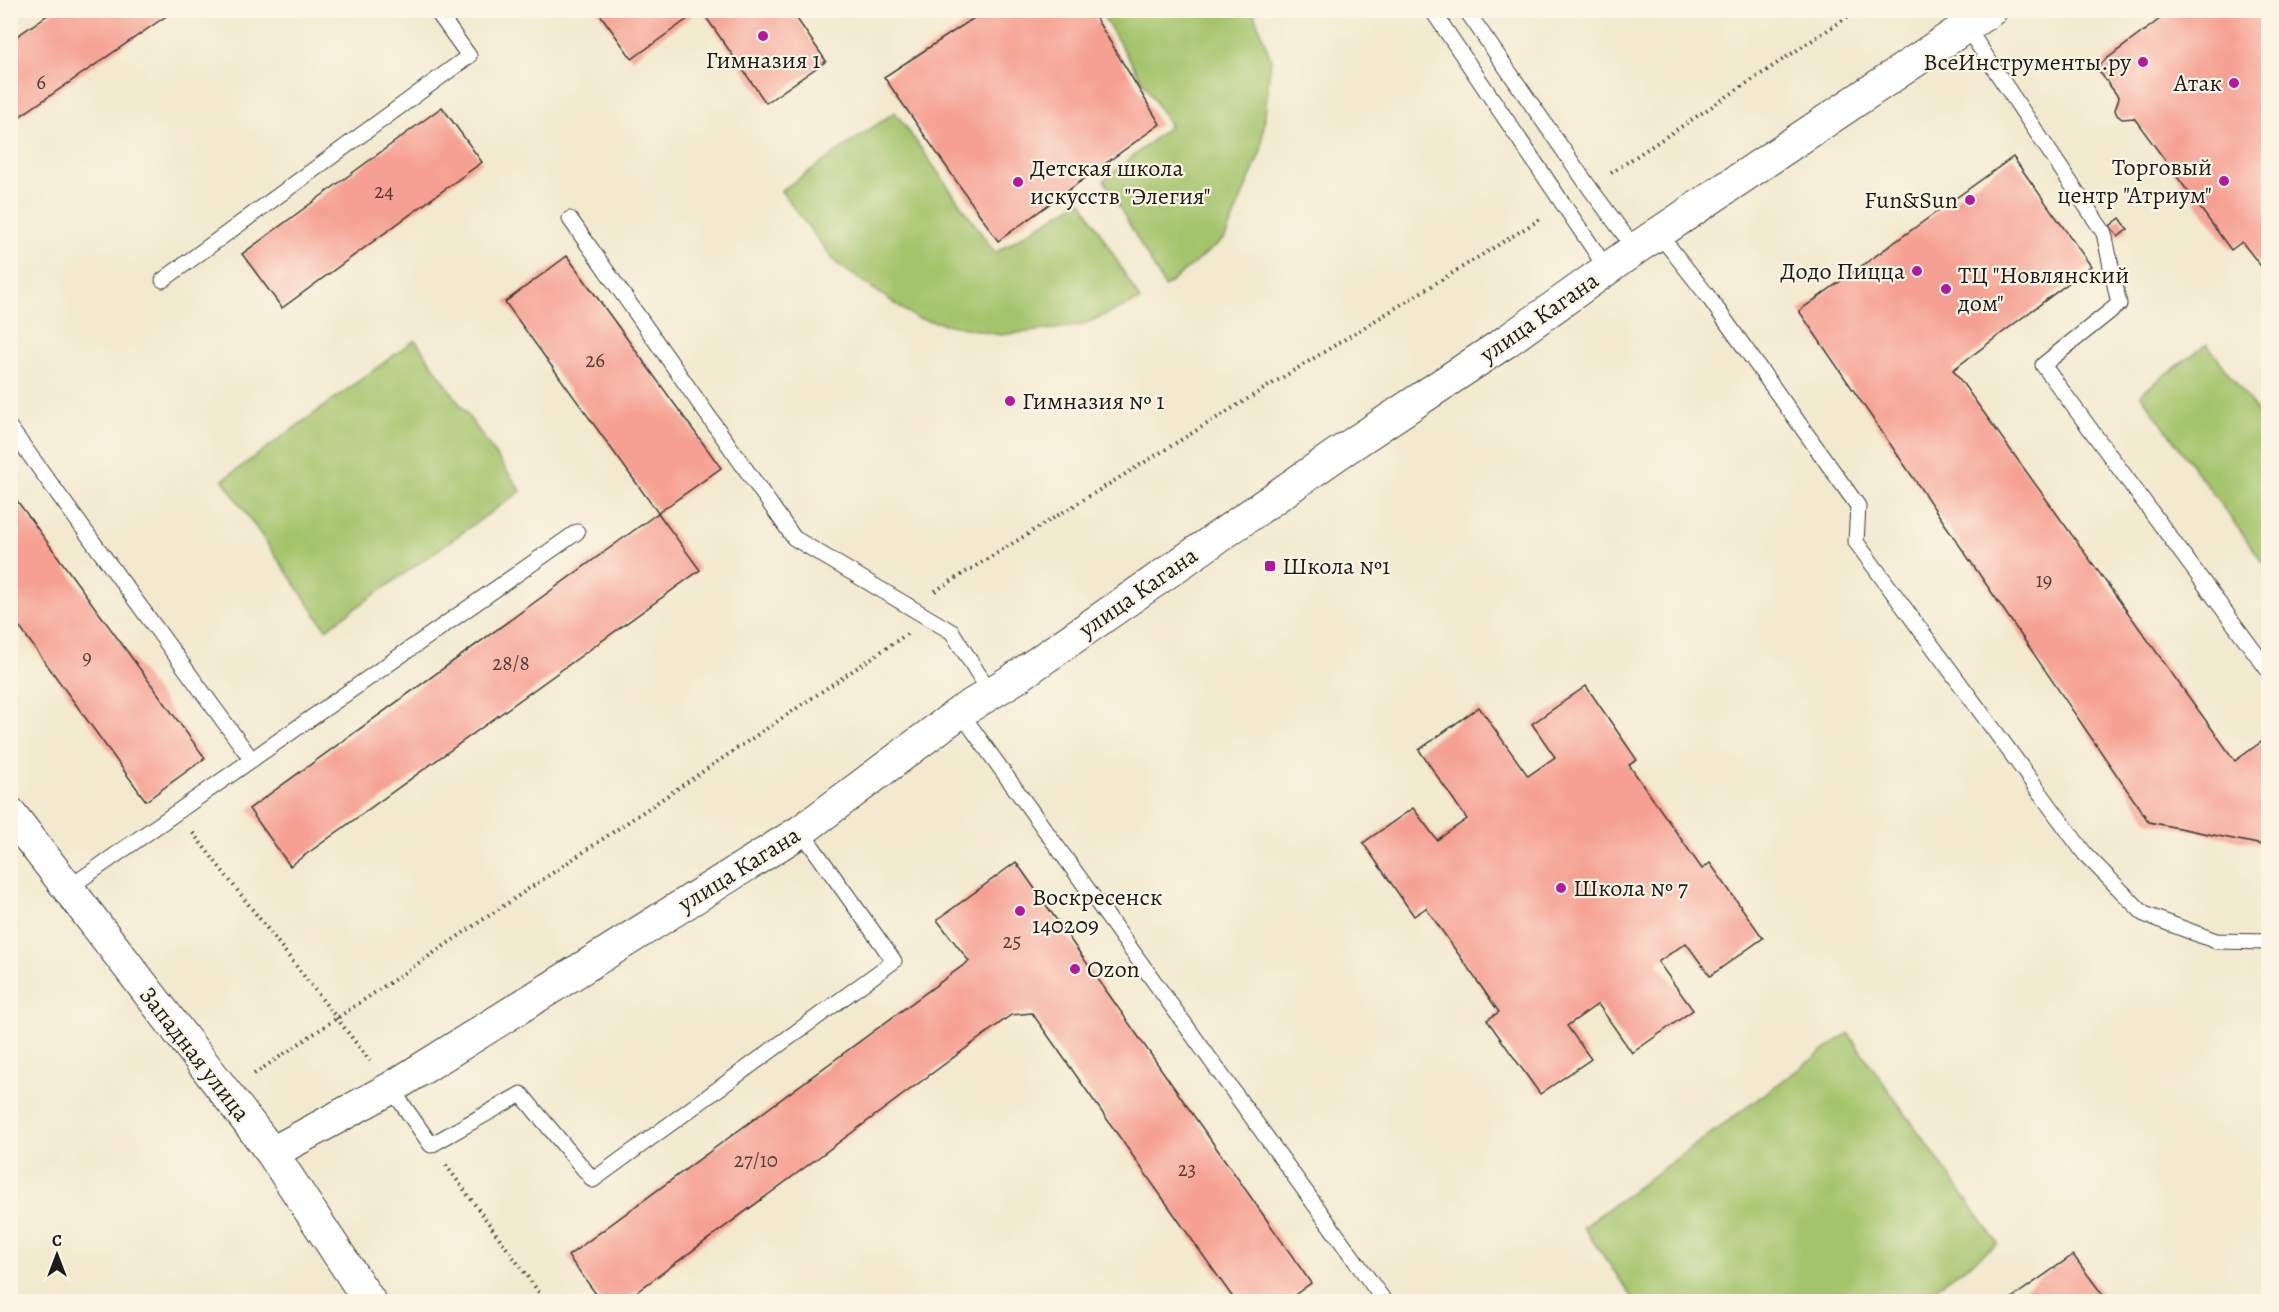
<svg xmlns="http://www.w3.org/2000/svg" width="2279" height="1312" viewBox="0 0 2279 1312" font-family="Alegreya,serif">
<style>
.green{fill:#a4c46c;stroke:#607044;stroke-width:1.5}
.building{fill:#f5a092}
.lines{fill:none;stroke-linecap:round;stroke-linejoin:round}
.service-casing{stroke:#3c3b37;stroke-width:17}
.minor-casing{stroke:#3c3b37;stroke-width:34}
.path{stroke:#3c3b37;stroke-width:4;stroke-dasharray:1.5 4.5;stroke-linecap:butt}
.service{stroke:#fff;stroke-width:15}
.minor{stroke:#fff;stroke-width:32}
.poi-dot{fill:#b5179e;stroke:#fcf5e5;stroke-width:2}
.labels{text-anchor:middle;stroke-width:4.5;stroke-linejoin:round;paint-order:stroke}
.number-label{font-size:21px;fill:#523d3a}
.poi-label{font-size:24px;fill:#1c1c1c;stroke:#fcf5e5;text-anchor:start}
.street-label{font-size:24px;fill:#1c1c1c;stroke:#fcf5e5}
</style>
<rect width="100%" height="100%" fill="#fcf5e5"/>
<filter id="ink" filterUnits="userSpaceOnUse"><feTurbulence type="fractalNoise" baseFrequency=".0167" numOctaves="2"/><feDisplacementMap in="SourceGraphic" scale="12" xChannelSelector="R" yChannelSelector="G"/><feConvolveMatrix kernelMatrix="1 2 1 2 8 2 1 2 1" color-interpolation-filters="sRGB"/></filter>
<filter id="wash" filterUnits="userSpaceOnUse"><feTurbulence type="fractalNoise" baseFrequency=".008" numOctaves="4" result="noise"/><feDisplacementMap in="SourceGraphic" scale="24" xChannelSelector="R" yChannelSelector="G"/><feGaussianBlur stdDeviation="1.35" result="paint"/><feColorMatrix in="noise" values="0 0 0 0 0 0 0 0 0 0 0 0 0 0 0 0 0 1.4 0 .05"/><feComposite in="paint" operator="in"/></filter>
<g filter="url(#wash)">
<rect width="100%" height="100%" fill="#f2e9ce"/>
<path class="green" d="M1100,11H1253L1271,59L1261,151L1225,238L1165,287L1104,180L1170,126Z
M895,112L995,253L1081,200L1140,300L1079,326L1000,335L916,318L836,263L781,191Z
M415,340L521,491L326,629L223,480Z
M2207,344L2268,426V569L2140,394Z
M1848,1033L1998,1244L1917,1301H1635L1583,1227Z"/>
<g id="blocks">
<path class="building" d="M55,10H175L10,123V41Z
M597,10H700L632,59Z
M701,10H791L826,61L766,103Z
M986,10H1091L1160,124L998,241L884,77Z
M2172,10H2268V265L2263,269L2242,242L2231,250L2134,118L2122,119L2117,115L2115,110L2119,98L2096,67Z
M442,107L482,162L282,308L242,254Z
M2013,157L2091,266L1953,370L2235,761L2268,737V846L2149,822L1799,311Z
M2120,218L2128,229L2118,237L2110,226Z
M567,256L721,468L658,513L505,302Z
M10,491L205,758L146,801L10,614Z
M658,513L700,570L290,866L249,809Z
M1586,686L1637,760L1629,765L1702,869L1710,863L1763,938L1710,976L1686,943L1658,962L1693,1010L1632,1053L1598,1004L1567,1026L1591,1059L1540,1094L1487,1020L1499,1012L1426,908L1414,916L1363,843L1413,808L1437,840L1467,819L1419,750L1479,707L1528,776L1555,757L1532,724Z
M1016,862L1311,1283L1285,1302H1236L1032,1013L1011,1015L623,1302H602L568,1256L969,961L937,920Z
M2073,1255L2108,1302H2006Z"/>
</g>
</g>
<g filter="url(#ink)">
<use href="#blocks" fill-opacity="0" stroke="#3c3b37" stroke-width="1.5"/>
<g class="lines">
<defs>
<path id="service" d="M1432,10L1607,269
M1466,10L1589,187L1635,249
M1967,28L2104,233L2119,304L2043,365L2268,670
M570,219L794,538L952,632L991,694
M1659,234L1707,295L1858,506L1856,542L2085,854L2144,914L2216,941L2268,942
M163,280L469,56L436,10
M10,428L252,760
M960,712L1385,1302
M67,889L577,532
M391,1088L431,1145L521,1094L593,1180L894,961L801,831"/>
<path id="minor" d="M10,813L272,1153L370,1302
M272,1153L391,1088L801,831L960,712L1014,679L1336,455L1507,341L1635,249L1991,10"/>
</defs>
<use href="#service" class="service-casing"/>
<use href="#minor" class="minor-casing"/>
<path class="path" d="M1611,173L1858,10
M935,591L1542,218
M193,833L370,1061
M254,1074L907,634
M446,1165L546,1302"/>
<use href="#service" class="service"/>
<use href="#minor" class="minor"/>
</g>
</g>
<g class="poi-dot">
<circle cx="763" cy="36" r="6"/>
<circle cx="2143" cy="62" r="6"/>
<circle cx="2234" cy="83" r="6"/>
<circle cx="2224" cy="181" r="6"/>
<circle cx="1018" cy="182" r="6"/>
<circle cx="1970" cy="200" r="6"/>
<circle cx="1917" cy="271" r="6"/>
<circle cx="1946" cy="289" r="6"/>
<circle cx="1010" cy="401" r="6"/>
<rect x="1264" y="560" width="12" height="12" rx="3"/>
<circle cx="1561" cy="888" r="6"/>
<circle cx="1020" cy="911" r="6"/>
<circle cx="1075" cy="969" r="6"/>
</g>
<g class="labels">
<g class="number-label">
<text x="41" y="89">6</text>
<text x="384" y="198">24</text>
<text x="595" y="367">26</text>
<text x="2044" y="587">19</text>
<text x="87" y="664">9</text>
<text x="511" y="670">28/8</text>
<text x="1012" y="948">25</text>
<text x="756" y="1167">27/10</text>
<text x="1187" y="1176">23</text>
</g>
<g class="poi-label">
<text x="763" y="68" text-anchor="middle">Гимназия 1</text>
<text x="2131" y="70" text-anchor="end">ВсеИнструменты.ру</text>
<text x="2222" y="91" text-anchor="end">Атак</text>
<text x="2212" y="175" text-anchor="end">Торговый<tspan x="2212" dy="28">центр "Атриум"</tspan></text>
<text x="1030" y="176">Детская школа<tspan x="1030" dy="28">искусств "Элегия"</tspan></text>
<text x="1958" y="208" text-anchor="end">Fun&amp;Sun</text>
<text x="1905" y="279" text-anchor="end">Додо Пицца</text>
<text x="1958" y="283">ТЦ "Новлянский<tspan x="1958" dy="28">дом"</tspan></text>
<text x="1022" y="409">Гимназия № 1</text>
<text x="1282" y="574">Школа №1</text>
<text x="1573" y="896">Школа № 7</text>
<text x="1032" y="905">Воскресенск<tspan x="1032" dy="28">140209</tspan></text>
<text x="1087" y="977">Ozon</text>
</g>
<g class="street-label">
<text transform="translate(1539 317) rotate(-35)" y="8">улица Кагана</text>
<text transform="translate(1138 592) rotate(-35)" y="8">улица Кагана</text>
<text transform="translate(739 869) rotate(-32)" y="8">улица Кагана</text>
<text transform="translate(195 1054) rotate(52)" y="8">Западная улица</text>
</g>
</g>
<rect width="2279" height="1312" fill="none" stroke="#fcf5e5" stroke-width="36"/>
<g transform="translate(57 1255)" stroke="#fcf5e5" stroke-width="4.5" paint-order="stroke">
<path d="M0-4.5L10 22L0 15L-10 22Z" fill="#1c1c1c"/>
<text y="-9" font-size="16" font-weight="bold" text-anchor="middle" fill="#1c1c1c">С</text>
</g>
</svg>
